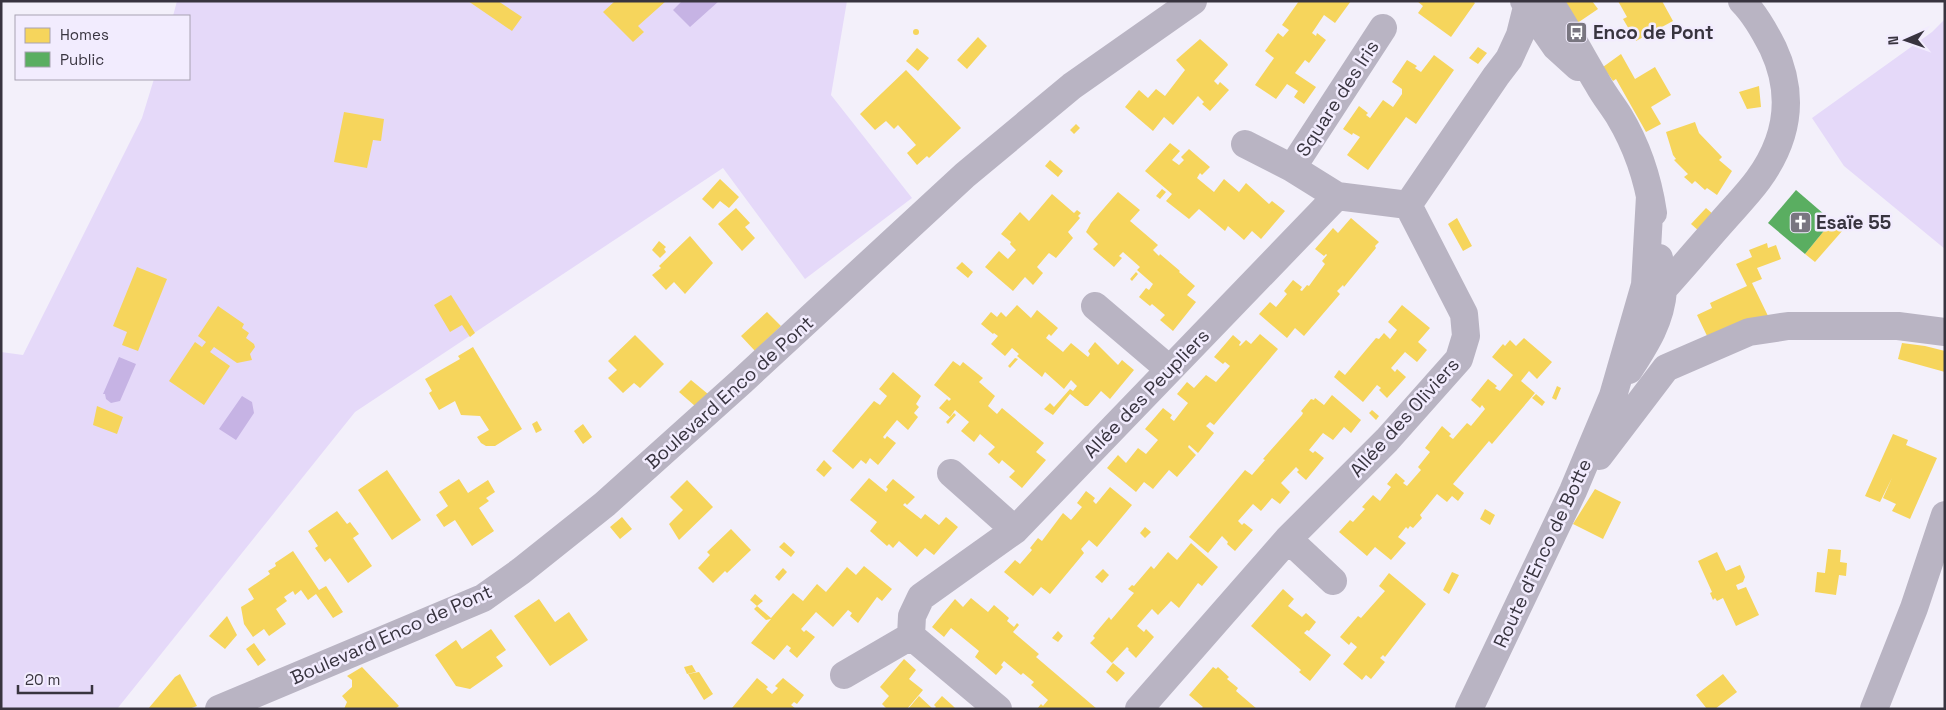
<svg xmlns="http://www.w3.org/2000/svg" width="1946" height="710" viewBox="0 0 1946 710" font-family="'Space Grotesk',sans-serif">
<style>
.green{fill:#e5d9f9}
.water{fill:#c6b3e4}
.homes{fill:#f6d55c}
.public{fill:#5aae61}
.lines{fill:none;stroke-linecap:round;stroke-linejoin:round}
.minor{stroke:#b9b4c3;stroke-width:28}
.labels{text-anchor:middle;stroke-width:5;stroke-linejoin:round;paint-order:stroke}
.poi-label{font-size:19px;font-weight:bold;fill:#38343f;stroke:#f2ecfe;text-anchor:start}
.street-label{font-size:19px;fill:#38343f;stroke:#f2ecfe}
</style>
<rect width="100%" height="100%" fill="#f3f0fa"/>
<path class="green" d="M177,1H847L831,95L912,198L805,279L723,168L355,412L117,709H1V352L23,355L142,118L154,79H189V16H173Z
M1945,19V249L1844,166L1812,118L1932,32Z"/>
<path class="water" d="M682,1H719L690,27L673,10Z
M119,357L136,364L120,401L111,403L106,399L105,394H103Z
M242,396L252,402L254,413L236,440L219,429Z"/>
<path class="homes" d="M468,1H498L522,17L512,31Z
M615,1H666L638,26L644,32L633,42L603,12Z
M1299,1H1351L1335,23L1324,15L1312,33L1316,36L1317,33L1326,40L1309,63L1305,60L1295,73L1316,87L1304,104L1294,97L1298,91L1287,84L1276,99L1255,85L1274,58L1265,51L1278,33L1283,37L1289,30L1282,25Z
M1417,1H1473L1475,3L1451,37L1418,13L1423,6Z
M1564,1H1592L1598,9L1576,24Z
M1618,1H1662L1673,21L1636,41L1623,19L1627,17Z
M913 32a3 3 0 1 1 6 0a3 3 0 1 1-6 0Z
M978,37L987,46L967,69L957,60Z
M1200,39L1227,63L1228,65L1214,81L1218,85L1220,82L1229,90L1210,111L1202,104L1204,102L1198,96L1173,125L1164,117L1153,131L1125,107L1139,90L1148,98L1156,89L1165,96L1185,70L1176,60Z
M1478,47L1487,53L1478,64L1469,58Z
M917,48L929,58L918,71L906,61Z
M1621,54L1635,79L1655,67L1671,95L1651,107L1661,124L1646,132L1616,79L1613,81L1603,67Z
M1434,55L1454,70L1416,124L1406,117L1368,170L1347,155L1360,137L1353,133L1352,135L1343,129L1359,106L1368,113L1366,115L1370,118L1383,100L1393,107L1402,94V89L1392,82L1407,60L1417,66L1415,68L1421,72Z
M906,70L961,128L929,158L927,156L917,165L907,153L916,145L898,125L894,129L886,121L875,130L860,114Z
M1759,86L1761,107L1747,109L1739,92Z
M344,112L384,119L381,141L373,140L367,168L334,162Z
M1695,122L1699,133L1722,157L1719,160L1732,171L1717,195L1707,188L1705,190L1695,181L1692,184L1684,177L1688,174L1674,160L1676,159L1673,155L1666,132Z
M1076,124L1080,128L1074,134L1070,130Z
M1170,143L1180,151L1172,160L1179,165L1184,160L1181,157L1189,149L1210,167L1202,175L1200,173L1197,178L1214,192L1224,179L1239,192L1246,183L1269,204L1272,201L1285,211L1261,239L1252,231L1244,240L1228,226L1225,231L1199,209L1189,219L1166,201L1172,194L1145,171Z
M1050,160L1063,171L1058,177L1045,166Z
M720,179L739,197L729,208L720,201L713,209L702,199Z
M1162,189L1166,192L1160,199L1156,196Z
M1118,192L1140,210L1130,221L1158,245L1153,250L1159,256L1160,254L1180,271L1179,272L1195,286L1187,295L1196,302L1173,331L1160,320L1165,315L1152,304L1150,306L1139,297L1146,288L1149,290L1153,284L1137,270L1140,267L1123,252L1119,256L1122,258L1114,267L1093,249L1098,244L1086,232L1091,223Z
M1052,194L1074,213L1077,210L1081,213L1078,216L1080,218L1068,232L1073,238L1056,258L1049,253L1048,254L1037,267L1043,273L1033,285L1025,277L1013,291L985,267L999,251L1008,259L1016,250L1010,244L1011,242L1001,234L1020,212L1029,221Z
M736,208L750,223L745,227L755,238L742,251L718,224Z
M1706,208L1713,214L1699,231L1691,224Z
M1351,218L1379,242L1375,246L1376,248L1344,287L1343,285L1337,291L1340,294L1304,336L1295,328L1287,338L1259,314L1270,302L1276,307L1287,294L1284,291L1293,280L1302,287L1300,290L1302,291L1307,285L1309,286L1325,264L1322,261L1327,255L1326,254L1324,256L1315,249L1333,228L1338,233Z
M1457,218L1472,246L1463,251L1448,224Z
M1832,221L1843,230L1815,262L1805,254Z
M690,236L713,263L685,294L674,282L666,290L652,275L661,268L659,266Z
M659,241L666,247L664,249L666,252L660,258L652,250Z
M1767,243L1768,248L1776,245L1781,259L1757,268L1762,279L1752,283L1769,318L1709,340L1697,315L1712,308L1710,303L1747,286L1736,264L1752,257L1749,250Z
M962,262L973,272L968,278L956,268Z
M137,267L167,279L138,351L122,345L127,332L113,326Z
M1136,272L1138,274L1132,281L1130,279Z
M451,295L475,333L470,337L462,325L450,332L434,305Z
M1017,305L1031,318L1037,310L1058,328L1051,336L1049,334L1046,338L1063,352L1071,343L1088,357L1090,354L1088,351L1095,342L1118,365L1122,360L1134,370L1110,399L1101,391L1088,406H1085L1070,394L1053,415L1044,409L1050,403L1054,407L1070,389L1073,391L1077,386L1071,380L1064,389L1045,372L1042,377L1017,356L1019,354L1012,348L1005,356L991,344L998,336L994,333L993,334L981,324L991,312L997,317L1001,312L1006,317Z
M1402,305L1430,328L1418,342L1427,350L1417,362L1405,352L1391,368L1395,372L1397,369L1406,377L1387,398L1379,390L1381,388L1377,385L1363,402L1334,377L1339,370L1345,375L1376,338L1379,339L1384,333L1390,339L1397,330L1388,322Z
M218,306L244,324L242,328L249,333L246,338L254,344L255,347L250,354L252,360L237,363L214,347L210,352L230,366L204,405L169,381L195,342L202,347L206,342L198,336Z
M767,312L781,326L755,351L741,336Z
M1260,334L1278,349L1214,425L1210,422L1206,426L1214,433L1198,453L1189,445L1188,447L1196,455L1177,477L1169,470L1153,489L1144,482L1136,492L1107,468L1118,455L1126,463L1138,448L1146,454L1158,440L1145,429L1163,408L1172,415L1170,418L1174,421L1188,403L1177,394L1187,382L1194,388L1206,375L1216,382L1230,366L1225,362L1223,364L1214,357L1233,335L1241,342L1239,345L1240,346L1246,340L1251,344Z
M635,335L664,364L640,388L634,383L623,393L608,378L617,370L608,361Z
M1524,338L1552,362L1537,379L1529,371L1521,381L1535,393L1492,444L1489,441L1453,484L1464,493L1458,501L1452,496L1447,502L1437,494L1420,515L1422,518L1413,528L1410,526L1408,529L1406,527L1398,537L1406,543L1391,560L1375,547L1367,556L1339,532L1350,520L1353,522L1365,509L1362,507L1373,495L1380,501L1391,487L1387,484L1396,473L1405,481L1403,483L1407,486L1421,470L1418,467L1430,452L1425,448L1442,426L1451,434L1449,436L1453,439L1467,423L1471,426L1485,409L1482,405L1480,408L1471,400L1488,379L1497,386L1495,388L1500,391L1513,375L1492,357L1503,344L1505,346L1510,340L1516,346Z
M1902,343L1925,346L1945,351V372L1898,359Z
M473,347L522,429L495,446H486L481,443L477,437L489,430L480,416L461,415L455,401L439,410L429,393L432,391L425,379L460,359L458,356Z
M1015,358L1018,359L1010,368L1008,366Z
M953,361L960,366L963,362L983,378L979,382L995,396L988,406L997,414L1002,408L1044,443L1036,452L1046,460L1022,488L1009,477L1015,471L1002,460L999,464L988,454L995,447L980,434L974,442L961,431L969,422L955,410L950,417L939,408L947,399L949,401L951,399L934,385Z
M893,372L921,396L916,404L919,407L914,413L918,417L908,430L897,420L883,437L885,439L887,436L896,443L878,465L870,458L866,464L861,460L853,469L832,451L874,401L880,405L887,396L879,389Z
M691,380L708,394L695,406L679,392Z
M1557,386L1561,388L1556,400L1552,398Z
M1536,394L1545,402L1542,406L1532,398Z
M1332,395L1361,420L1351,433L1344,427L1333,440L1323,433L1309,450L1313,453L1315,451L1324,458L1306,480L1297,472L1299,470L1296,467L1281,483L1290,492L1280,504L1272,498L1261,511L1253,504L1238,521L1242,525L1244,523L1253,530L1235,551L1227,544L1228,542L1222,536L1208,553L1189,537L1245,470L1252,475L1265,460L1263,459L1302,415L1303,413L1301,411L1311,399L1314,400L1315,398L1324,405Z
M97,406L123,417L117,434L93,425Z
M1372,410L1379,416L1376,420L1369,413Z
M954,413L956,415L948,424L946,422Z
M537,421L542,430L536,433L532,424Z
M583,424L592,437L583,444L574,431Z
M1893,434L1908,440L1906,445L1937,458L1910,519L1892,511L1896,504L1883,498L1892,478L1880,502L1865,496Z
M824,460L832,468L824,477L816,470Z
M387,470L421,520L392,540L358,490Z
M869,478L886,492L888,489L886,487L893,479L915,497L907,505L905,503L903,505L921,519L925,514L939,525L946,517L958,527L934,555L925,548L917,557L899,541L893,548L889,544L887,546L870,531L877,522L850,500Z
M459,479L468,493L488,480L495,492L486,498L489,501L479,508L494,531L472,546L455,520L444,527L436,515L448,506L439,492Z
M687,480L713,507L679,540L669,524L683,510L670,497Z
M1110,487L1132,505L1097,547L1089,540L1081,549L1084,553L1050,594L1041,587L1033,596L1004,572L1015,560L1020,564L1032,550L1030,548L1038,538L1042,541L1063,513L1071,520L1082,507L1077,503L1086,491L1095,498L1093,501L1096,504Z
M1595,489L1621,502L1603,539L1573,524Z
M1485,509L1495,515L1490,525L1480,519Z
M337,511L347,524L350,522L359,534L353,538L372,566L348,583L330,558L325,562L315,548L318,546L308,531Z
M622,517L632,529L620,539L610,527Z
M1145,527L1151,532L1145,538L1140,533Z
M731,529L751,550L727,573L725,571L713,583L698,568L710,555L707,552Z
M784,542L795,552L791,557L779,547Z
M1191,543L1218,567L1202,586L1198,583L1179,608L1171,601L1158,615L1152,609L1137,626L1144,632L1146,629L1154,637L1136,658L1128,650L1129,649L1127,647L1112,663L1090,643L1095,638L1093,636L1109,617L1111,620L1134,593L1128,589L1132,585L1134,586L1151,566L1154,569L1168,552L1177,560Z
M1828,549L1841,550L1840,562L1847,563L1846,576L1839,575L1836,595L1815,592L1817,572L1825,573Z
M293,551L319,590L326,586L343,612L333,618L316,594L308,600L301,590L295,595L293,591L284,597L287,601L276,609L286,624L269,636L264,629L253,637L244,624L241,607L254,599L248,589L270,574L268,571L276,566L275,563Z
M1717,552L1726,571L1740,565L1745,577L1743,582L1736,585L1738,590L1746,587L1759,615L1736,626L1723,598L1717,601L1715,598L1713,600L1710,593L1712,592L1698,561Z
M864,566L892,589L882,601L877,597L858,623L850,616L852,613L848,610L833,627L816,612L801,629L804,632L806,630L815,637L797,658L789,651L791,648L787,645L774,660L751,643L771,619L766,620L754,609L757,606L750,600L755,594L763,601L757,606L771,618L793,593L803,601L817,584L826,592L847,567L856,575Z
M783,568L787,572L779,581L775,577Z
M1103,569L1109,575L1102,583L1095,577Z
M1452,572L1459,575L1449,594L1443,590Z
M1389,573L1426,604L1385,657L1383,655L1380,658L1385,662L1371,679L1366,675L1362,680L1343,664L1357,647L1351,642L1349,645L1340,637L1358,616L1361,618L1385,591L1379,586Z
M1283,589L1294,599L1288,606L1302,617L1306,613L1316,622L1309,631L1307,630L1304,633L1331,655L1310,681L1299,672L1301,670L1251,626Z
M971,598L988,612L994,605L1009,618L1007,621L1014,627L1017,623L1019,625L1013,632L1039,654L1036,657L1097,709H1037L1041,704L1043,706L1048,700L1031,685L1034,682L1023,673L1021,675L1004,661L1001,665L1003,667L996,675L975,657L979,651L951,628L944,637L932,627L955,599L963,607Z
M539,599L555,622L569,612L588,640L550,666L514,616Z
M227,616L237,635L225,649L209,636Z
M491,629L506,650L496,657L503,666L470,689L456,686L435,655L456,640L462,649Z
M1058,631L1063,636L1058,642L1052,638Z
M254,643L266,660L258,666L246,649Z
M904,659L916,670L909,679L923,690L907,709H887L882,704L889,696L880,687Z
M1113,663L1125,673L1117,682L1106,672Z
M692,665L696,672L687,674L684,667Z
M362,667L399,706L395,709H344L347,702L342,696L352,687V680L347,676Z
M1213,667L1216,669L1218,667L1229,677L1227,679L1238,688L1236,691L1257,709H1201L1203,707L1189,695Z
M699,672L713,694L704,700L688,674Z
M180,674L197,706L189,709H148L175,677Z
M1723,674L1737,692L1715,709H1707L1696,695Z
M757,678L768,687L766,689L772,694L778,688L775,686L783,678L804,695L797,704L794,702L791,705L796,709H733L732,708Z
M919,696L933,709H908Z
M942,696L952,705L956,709H934L936,707L934,705Z"/>
<path class="public" d="M1796,190L1832,221L1805,254L1768,223Z"/>
<g class="lines">
<path class="minor" d="M1524,1L1556,47L1578,67
M1549,1C1567,28 1581,56 1598,84C1604,95 1612,105 1619,116C1637,146 1648,179 1653,213
M1245,144L1292,168L1337,196
M1292,168L1383,28
M1655,298C1678,273 1699,248 1721,223C1733,209 1747,195 1758,180C1788,139 1795,95 1773,48C1765,32 1755,14 1742,1
M1095,306L1169,369
M1629,370C1645,345 1661,321 1663,290C1663,280 1660,269 1659,258
M1599,456L1666,368L1749,332L1788,326H1898L1945,332
M951,473L1015,530
M1288,539L1333,581
M911,636L912,616L921,597L1015,530L1337,196L1408,205
M911,636L998,709
M844,675L911,636
M219,709L483,598L521,571L605,504L742,381L965,175L1072,86L1193,1
M1139,709L1288,539L1387,440L1459,359L1466,336L1464,314L1408,205L1496,76L1509,59L1520,35L1527,7L1547,1
M1469,709L1573,491L1613,396L1645,285L1650,196
M1874,709L1914,608L1945,515"/>
</g>
<defs>
<symbol id="bus-square" viewBox="-11 -11 22 22"><rect x="-9" y="-9" width="18" height="18" rx="4" fill="#797680" stroke="#f2ecfe"/><path d="M-5-6H5V4H4V6H2V4H-2V6H-4V4H-5ZM-3.5-4V0h7V-4ZM-3.5 1.2v1.5H-2V1.2ZM2 1.2v1.5H3.5V1.2Z" fill="#fff"/></symbol>
<symbol id="church-square" viewBox="-11 -11 22 22"><rect x="-9" y="-9" width="18" height="18" rx="4" fill="#797680" stroke="#f2ecfe"/><path d="M-1.2-6h2.4v3.5h3.3v2.4h-3.3V6h-2.4V-.1h-3.3v-2.4h3.3Z" fill="#fff"/></symbol>
</defs>
<g fill-rule="evenodd">
<use href="#bus-square" x="1564" y="20" width="25" height="25"/>
<use href="#church-square" x="1788" y="210" width="25" height="25"/>
</g>
<g class="labels">
<g class="poi-label">
<text x="1593" y="39">Enco de Pont</text>
<text x="1816" y="229">Esaïe 55</text>
</g>
<g class="street-label">
<text transform="translate(1337 98) rotate(-57)" y="7">Square des Iris</text>
<text transform="translate(729 392) rotate(-42)" y="7">Boulevard Enco de Pont</text>
<text transform="translate(1146 393) rotate(-46)" y="7">Allée des Peupliers</text>
<text transform="translate(1404 417) rotate(-48)" y="7">Allée des Oliviers</text>
<text transform="translate(1542 553) rotate(-65)" y="7">Route d'Enco de Botte</text>
<text transform="translate(391 634) rotate(-24)" y="7">Boulevard Enco de Pont</text>
</g>
</g>
<rect width="1946" height="710" fill="none" stroke="#38343f" stroke-width="5"/>
<rect x="15" y="15" width="175" height="65" fill="#f2ecfe" stroke="#a8a2b2"/>
<rect x="25" y="28" width="25" height="15" fill="#f6d55c" stroke="#a8a2b2"/>
<text x="60" y="40" font-size="15" fill="#38343f">Homes</text>
<rect x="25" y="52" width="25" height="15" fill="#5aae61" stroke="#a8a2b2"/>
<text x="60" y="65" font-size="15" fill="#38343f">Public</text>
<g transform="translate(1906 40) rotate(268)" stroke="#f2ecfe" stroke-width="4" paint-order="stroke">
<path d="M0-4L9 19L0 12L-9 19Z" fill="#38343f"/>
<text y="-8" font-size="14" font-weight="bold" text-anchor="middle" fill="#38343f">N</text>
</g>
<path d="M18 685v8h74v-8" fill="none" stroke="#38343f" stroke-width="2.5"/>
<text x="25" y="685" font-size="15" fill="#38343f" stroke="#f2ecfe" stroke-width="4" paint-order="stroke">20 m</text>
</svg>
